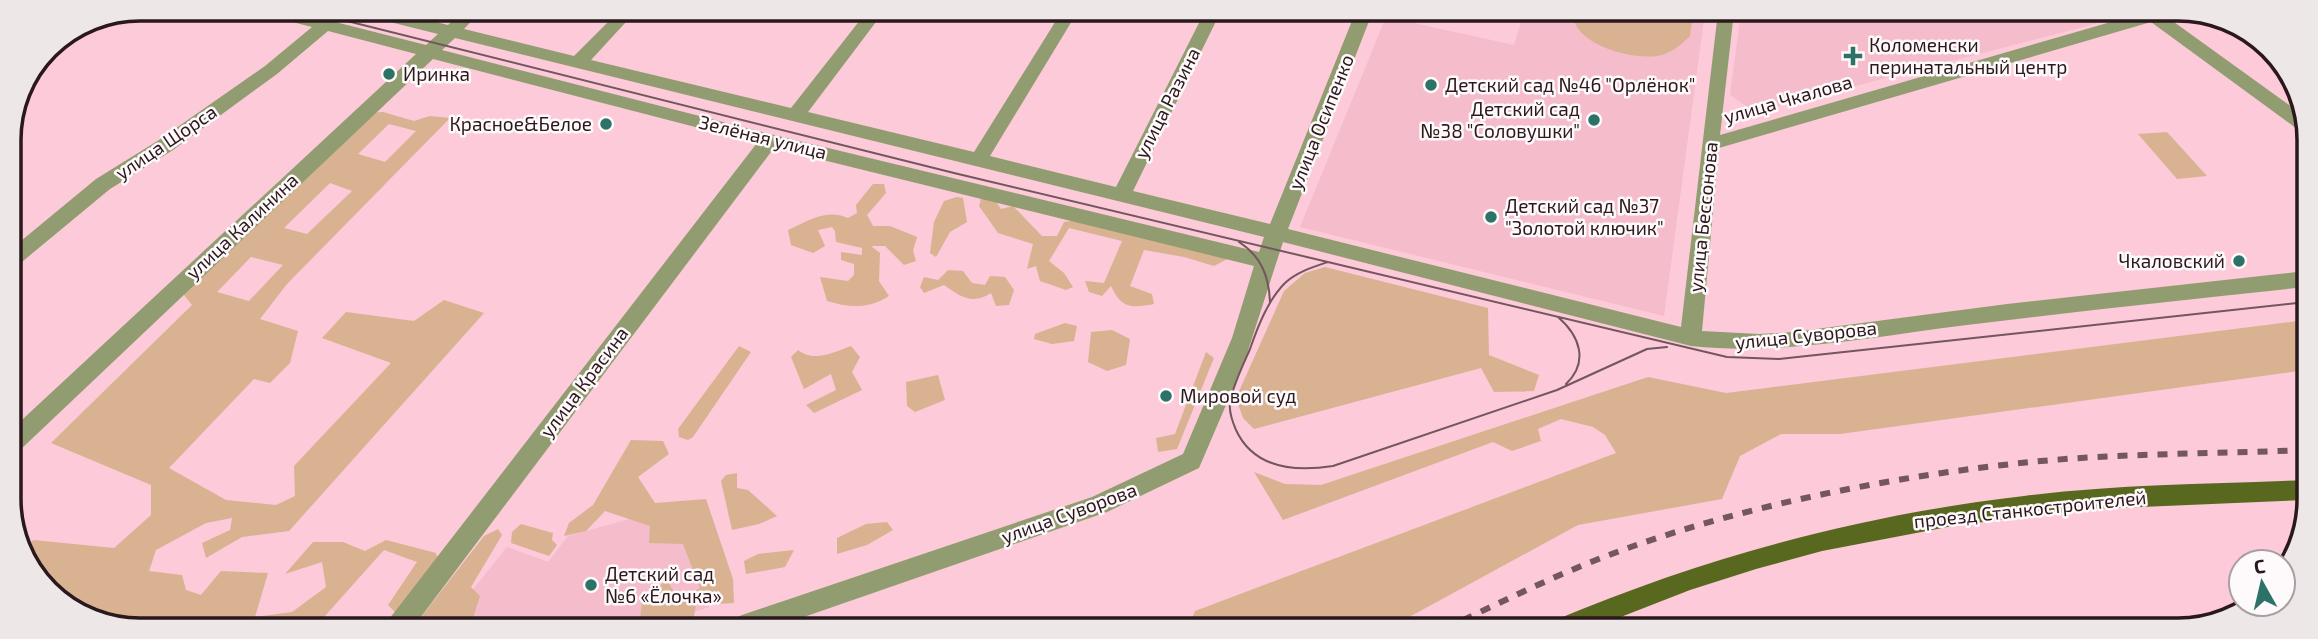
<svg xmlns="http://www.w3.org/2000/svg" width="2318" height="639" viewBox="0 0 2318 639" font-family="'Exo 2',sans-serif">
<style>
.built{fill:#f5bccb}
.green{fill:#d9b292;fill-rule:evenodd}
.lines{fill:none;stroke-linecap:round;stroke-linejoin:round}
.minor{fill:#919d70;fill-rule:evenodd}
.major{fill:#59681f;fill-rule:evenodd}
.tram{stroke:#73565e;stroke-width:2}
.rail{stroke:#73565e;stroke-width:6;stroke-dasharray:10 10;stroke-linecap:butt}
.poi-dot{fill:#2d7267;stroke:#fef9fa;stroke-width:2.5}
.labels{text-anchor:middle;stroke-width:5;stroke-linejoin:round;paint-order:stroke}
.poi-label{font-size:19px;fill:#2a181d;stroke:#fef9fa;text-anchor:start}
.street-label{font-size:19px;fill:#2a181d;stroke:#fef9fa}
.rim{fill:none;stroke:#2a181d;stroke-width:3.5}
</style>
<rect width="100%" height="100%" fill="#fccad8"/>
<path class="built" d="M1524,12H1705L1664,316L1300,227L1386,17L1514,45Z
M1741,12L2128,13L2087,26L1755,112L1730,95Z
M687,503L709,607L645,627H443L507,547L548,562L568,536Z"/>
<path class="green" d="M1573,12H1693L1690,36C1681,45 1670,54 1657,56C1631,60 1571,44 1573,12Z
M383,112L414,121L430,116L450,118L287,284L260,319L298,331L290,363L270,383L254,379L169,468L226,500L276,505L295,496L294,466L391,363L322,338L346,312L414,321L444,300L484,313L289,531L242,537L206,558L202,543L230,530L232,518L206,523L156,550L149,571L182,575L186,590L201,595L221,571L268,573L255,617L292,612L326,587L322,562L285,574L313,542H343L365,551L386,540L436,553L441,569L397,614L388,605L417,562L384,550L316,626H107L47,591L23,546L34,540L114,548L151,515V485L51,443L192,305L180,290L364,113ZM389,124L416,131L385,162L358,154ZM330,183L352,191L307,234L284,228ZM251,257L283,265L249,301L217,292Z
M2167,132L2207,176L2177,179L2138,134Z
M873,184H884L886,193L867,215L873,226H890L917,237L913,251L916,261L904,265L885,246H871L880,253L879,281L889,296C869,309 849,308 827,301L820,277L848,281L854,275V264L841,260V252L862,255V248L836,242L835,231L832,227L818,230L825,246L813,253L791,245L788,230C808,221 826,208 848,218L857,213L856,205Z
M982,195H991L1001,209L1013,206L1042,236H1057L1064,222L1084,219L1235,255L1214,266L1184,257L1144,250L1130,286L1152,294L1154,304C1131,308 1122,309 1111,286L1102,296L1089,292L1085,281L1104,283L1122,241L1069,228L1049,261L1064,273L1073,287L1066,290L1040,281L1036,266L1027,269L1033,244L998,233L979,206Z
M957,197L963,198L967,222L950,232L936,257L930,253L934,222L944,201Z
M1325,267L1488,308L1489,355L1539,375L1534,391L1494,392L1481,368L1254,429L1243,418L1236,398L1284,291L1305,273Z
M948,270L963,271L972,283L985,285L990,276L1005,277L1014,290L1009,305L996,306L991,293C972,305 961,297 944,285L924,293L920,287L924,277L938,280Z
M2306,320V370L1840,434H1781L1740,456L1722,499L1578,525L1389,628H1188L1195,611L1616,453L1605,435L1593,427L1561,419L1538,429L1541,441L1512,451L1493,442L1283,520L1254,472L1285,484L1321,485L1648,377L1726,393Z
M1065,323L1077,326L1074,341L1052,344L1034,339L1035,334Z
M1112,330L1130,339L1126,365L1107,371L1088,362L1091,332Z
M739,346L751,352L693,437L688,440L679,437L678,429Z
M851,346L860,357L852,372L862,390L814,413L806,405L836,390L831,374L804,389L791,357L798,350C814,363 834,352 851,346Z
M1206,352L1214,358L1177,449L1158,452L1156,438L1175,434Z
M938,375L945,400L915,412L907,406L906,382Z
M631,440L663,441L669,454L638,477L655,503L706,499L733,579L734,603L696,605L692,627H623L640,620L642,601L667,580L679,601L700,588L683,544L649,543L650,526L605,511L586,531L564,536L569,523L593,505Z
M737,473V488L748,490L777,516L759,524L732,530L721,481L726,475Z
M887,522L893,530L867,545L837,554V538L866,524Z
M521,524L553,533L552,540L557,545L549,556L511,543L512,532Z
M498,529L502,535L471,587L480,596L473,618L486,623L482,627L414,626L484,536Z
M794,550L785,567L746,574L744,561L758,554Z"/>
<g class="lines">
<path class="minor" d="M255,9H284L426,45L438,34L354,13L352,9H383L448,25L464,9H483L464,29L574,56L620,10H637L591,60L791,108L868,10H885L808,112L974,152L1062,11H1078L990,156L1116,187L1205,11H1221L1133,191L1270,224L1356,11H1373L1288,229L1681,327L1718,12H1734L1720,135L2142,13H2169L2167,17L2307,118V133L2300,131L2151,22L1719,148L1702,331L1759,334L1793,332L2007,304L2306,271V287C2193,299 2080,311 1967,325C1874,336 1785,356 1691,346L1283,242L1244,363L1199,468L1107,512L775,627H730L733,619L742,615L1092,497L1183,454L1232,338L1254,266L774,148L414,626H387L390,618L757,143L433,59L19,451L11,453V430L416,54L328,31L277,74L173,150L110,189L17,266L10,269V250L96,179L159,140L265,66L312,27L257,13ZM455,38L1264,237L1259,252L770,134L442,50Z"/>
<path class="major" d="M2305,480V500L2094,509L1958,525L1822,551L1756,569L1690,590L1590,629H1550L1553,621C1705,557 1860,515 2024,496C2117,484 2211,484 2305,480Z"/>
<path class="tram" d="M299,9L954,173L1727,357L1779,359L2306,302
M1239,242C1261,256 1269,276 1270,302
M1328,262C1313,267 1297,272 1285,283C1268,300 1258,326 1250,349C1244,363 1231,389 1230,404C1229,412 1233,423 1236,430C1254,469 1295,472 1333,466L1557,390L1647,349L1667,347
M1558,317C1580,336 1589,362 1566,384"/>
<path class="rail" d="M1445,629C1505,600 1566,570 1628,548C1751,504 1901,475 2031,462C2121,453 2214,454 2305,450"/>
</g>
<g class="poi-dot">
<path d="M1849.5 45.5h7v7h7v7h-7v7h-7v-7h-7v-7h7z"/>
<circle cx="389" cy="74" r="7"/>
<circle cx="1431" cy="85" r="7"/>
<circle cx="1594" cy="120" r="7"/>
<circle cx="606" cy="124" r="7"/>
<circle cx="1491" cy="217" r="7"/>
<circle cx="2239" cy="261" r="7"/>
<circle cx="1166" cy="396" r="7"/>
<circle cx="591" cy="585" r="7"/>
</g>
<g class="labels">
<g class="poi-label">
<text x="1869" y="52">Коломенски<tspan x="1869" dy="22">перинатальный центр</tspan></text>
<text x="403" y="81">Иринка</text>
<text x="1445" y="92">Детский сад №46 "Орлёнок"</text>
<text x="1580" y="116" text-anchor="end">Детский сад<tspan x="1580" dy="22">№38 "Соловушки"</tspan></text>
<text x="592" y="131" text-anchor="end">Красное&amp;Белое</text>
<text x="1505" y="213">Детский сад №37<tspan x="1505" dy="22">"Золотой ключик"</tspan></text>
<text x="2225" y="268" text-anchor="end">Чкаловский</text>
<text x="1180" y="403">Мировой суд</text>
<text x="605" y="581">Детский сад<tspan x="605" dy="22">№6 «Ёлочка»</tspan></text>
</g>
<g class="street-label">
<text transform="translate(1788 99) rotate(-16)" y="7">улица Чкалова</text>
<text transform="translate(1167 103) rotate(-63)" y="7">улица Разина</text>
<text transform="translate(1321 122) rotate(-68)" y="7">улица Осипенко</text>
<text transform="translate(763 137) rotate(14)" y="7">Зелёная улица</text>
<text transform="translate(166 142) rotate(-34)" y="7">улица Щорса</text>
<text transform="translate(1703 217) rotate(-84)" y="7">улица Бессонова</text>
<text transform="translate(242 226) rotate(-43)" y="7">улица Калинина</text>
<text transform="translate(1806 335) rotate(-6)" y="7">улица Суворова</text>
<text transform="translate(584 382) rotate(-53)" y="7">улица Красина</text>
<text transform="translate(2030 509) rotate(-6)" y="7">проезд Станкостроителей</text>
<text transform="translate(1069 513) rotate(-20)" y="7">улица Суворова</text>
</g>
</g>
<path d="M0 0H2318V639H0ZM140 21H2178A119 119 0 0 1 2297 140V499A119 119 0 0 1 2178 618H140A119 119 0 0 1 21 499V140A119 119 0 0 1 140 21Z" fill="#ede7e8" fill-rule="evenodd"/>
<path class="rim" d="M140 21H2178A119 119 0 0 1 2297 140V499A119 119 0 0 1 2178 618H140A119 119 0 0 1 21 499V140A119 119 0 0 1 140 21Z"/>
<g transform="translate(2262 583) rotate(352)"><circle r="33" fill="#fef9fa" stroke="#a99fa2" stroke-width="2"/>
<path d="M0-5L12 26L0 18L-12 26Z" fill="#2d7267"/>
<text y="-10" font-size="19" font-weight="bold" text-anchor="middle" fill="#2a181d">С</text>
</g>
</svg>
